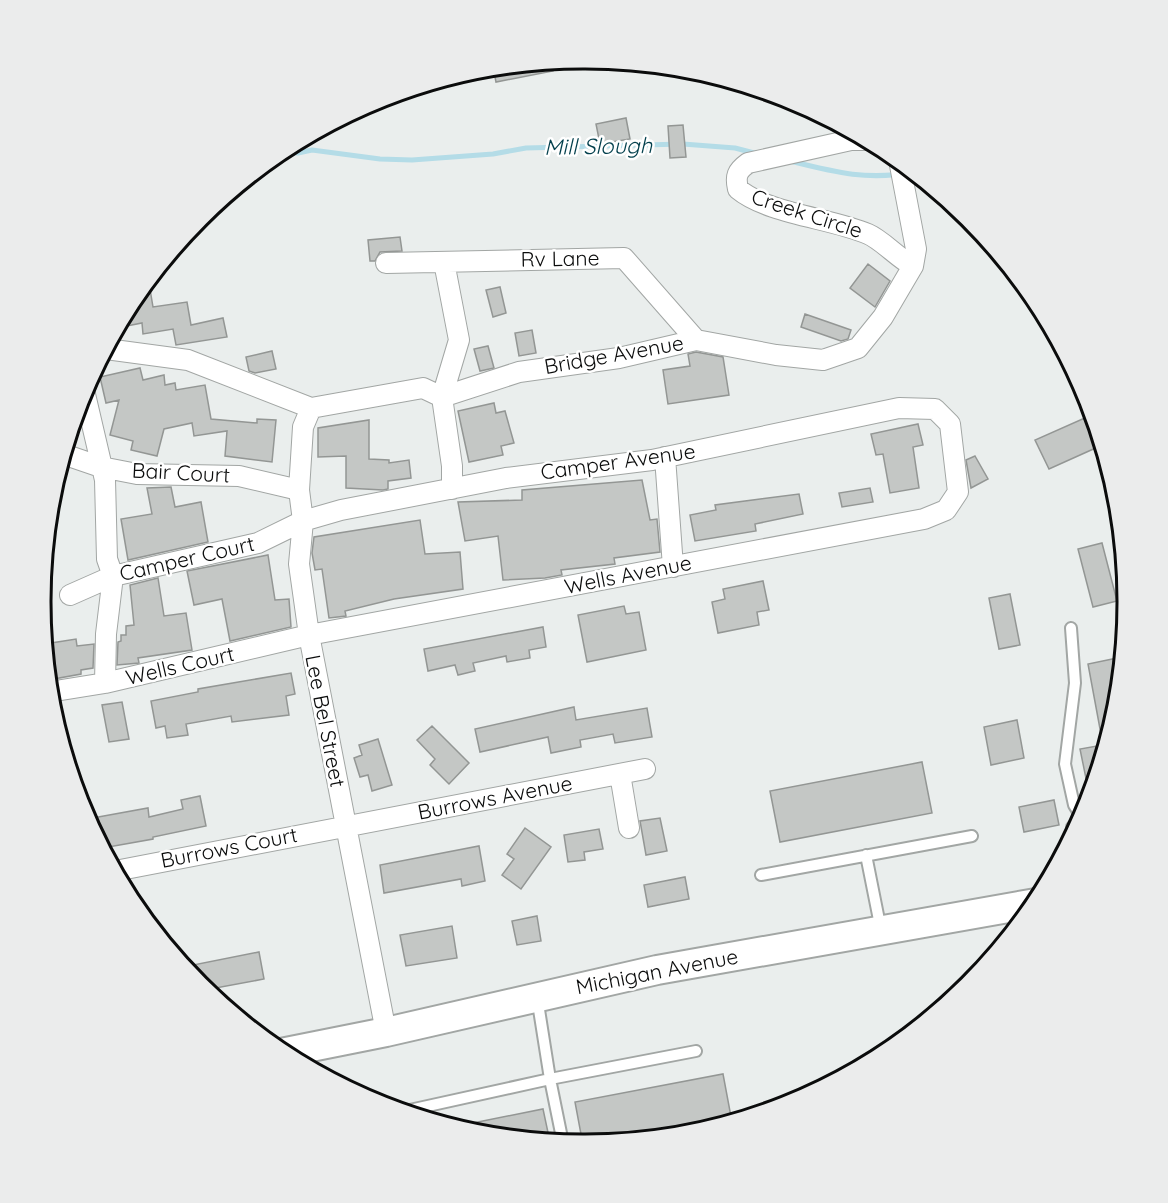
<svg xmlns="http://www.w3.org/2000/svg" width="1168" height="1203" viewBox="0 0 1168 1203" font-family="Quicksand,sans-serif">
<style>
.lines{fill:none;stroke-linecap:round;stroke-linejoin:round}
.stream{stroke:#b4dce7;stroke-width:5}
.building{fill:#c4c7c5;stroke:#939694;stroke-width:1.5}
.lane-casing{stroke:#a2a6a4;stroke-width:14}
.street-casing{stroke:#a2a6a4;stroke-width:22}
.secondary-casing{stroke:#a2a6a4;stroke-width:32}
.lane{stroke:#fff;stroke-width:10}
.street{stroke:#fff;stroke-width:20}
.secondary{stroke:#fff;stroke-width:28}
.labels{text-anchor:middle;stroke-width:5;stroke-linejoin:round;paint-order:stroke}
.street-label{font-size:21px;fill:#0b0c0c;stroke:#fff}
.water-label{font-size:22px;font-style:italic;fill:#023f4c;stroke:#fff}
.rim{fill:none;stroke:#0b0c0c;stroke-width:3}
</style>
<rect width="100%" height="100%" fill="#eaeeed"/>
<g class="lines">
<path class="stream" d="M279,152L298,153L312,150L380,159L412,160L493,154L526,148L683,144L735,148L758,154
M790,161C834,172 868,181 913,172"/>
</g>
<path class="building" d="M551,61L553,71L496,82L493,67Z
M626,118L630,139L600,144L596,124Z
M683,125L686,157L670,158L668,126Z
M400,237L402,251L380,252L375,261H370L368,240Z
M868,264L890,281L875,307L850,288Z
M500,287L506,313L493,317L486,290Z
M150,289L153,307L187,302L191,325L223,318L227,337L176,345L173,329L143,334L142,323L117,328L139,291Z
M805,314L851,330L848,339L841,341L801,327Z
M532,330L536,353L519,356L515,333Z
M488,346L494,368L480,371L474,349Z
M272,351L276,369L255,373L249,371L246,357Z
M696,352L723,357L729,395L668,404L663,370L690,366L688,354Z
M140,368L143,380L164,375L165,385L175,383L176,390L205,385L211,419L257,423V419L276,420L272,462L225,456L227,431L194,436L192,423L164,429L157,456L131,450L133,441L110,435L119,400L106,403L100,377Z
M494,403L496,413L505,411L514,443L501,446L503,455L469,462L458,411Z
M1087,417L1100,446L1049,469L1035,440Z
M369,420V459L389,460V463L409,460L411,478L388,481V489L383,490L346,488V456L318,457V428Z
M918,424L923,445L913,447L919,488L890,493L883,454L876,455L871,434Z
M975,456L988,479L971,488L966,460Z
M642,480L650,520L657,519L660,552L614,558L615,564L561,570L562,575L545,578L503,580L498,536L465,541L458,502L522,500V490Z
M171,487L175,507L201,502L208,542L128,560L121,519L152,514L147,488Z
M870,488L873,502L842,507L839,493Z
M799,494L803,514L755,524L756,531L695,541L690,515L716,510L715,505Z
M420,520L425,554L460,552L463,589L394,599L345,611L346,616L329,618L322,569L315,570L312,553L314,537Z
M1102,543L1117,601L1093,607L1078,549Z
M268,555L275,600L289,599L291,627L230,641L222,599L194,605L187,571Z
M158,578L164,616L186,613L192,650L138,658L139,663L117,665L118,642L121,641V635H126V626L134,625L130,585Z
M763,581L769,610L757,612L759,625L718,633L712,602L725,599L723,589Z
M1010,594L1020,645L999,649L989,598Z
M624,606L626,614L639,612L646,650L587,662L578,615Z
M543,627L546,647L529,650L530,658L507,662L506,656L473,663L475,671L458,675L455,665L428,671L424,649Z
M76,639L77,646L94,644L93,668L81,670V674L48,680L45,644Z
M1122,657L1117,708L1090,798L1080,749L1103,745L1088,664Z
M291,673L295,694L286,696L289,715L232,722L231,716L186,724L188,735L167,738L165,726L156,728L151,701L198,692V689Z
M122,702L129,739L109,742L102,705Z
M574,707L576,720L647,708L652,737L615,743L613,734L580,740L581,747L551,753L548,737L480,752L475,729Z
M1017,720L1024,758L991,765L984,727Z
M432,726L469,763L449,784L430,765L435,759L417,740Z
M378,739L392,785L372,791L368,775L360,777L354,758L362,755L359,745Z
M922,762L932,813L780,842L770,791Z
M200,796L206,826L153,837V839L103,848L87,819L148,808L149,817L183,809L181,800Z
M1054,800L1059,825L1024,832L1019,807Z
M660,818L667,851L646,855L640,821Z
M525,828L551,847L521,889L502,875L514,859L507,854Z
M599,829L603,849L584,852L585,860L568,862L564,835Z
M479,846L485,881L462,886L461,879L384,893L380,865Z
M685,877L689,899L648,907L644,885Z
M537,916L541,941L517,945L512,921Z
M452,926L457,958L406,966L400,935Z
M259,952L264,979L205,990L196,981L193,965Z
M723,1074L732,1122L690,1135L583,1145L575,1102Z
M543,1109L550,1142L478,1134L453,1127Z"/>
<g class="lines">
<defs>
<path id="lane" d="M1071,628L1075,683L1065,764L1074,805L1082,818
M1073,835L1072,827L1081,819
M866,855L881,930
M761,875L972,836
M405,1111L550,1079L537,997
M563,1143L550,1079L696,1051"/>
<path id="street" d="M867,140H851L748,163C737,171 735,176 738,189C768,214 831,218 868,234C882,240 898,258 913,266L916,249L899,160
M444,262L459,340L442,397L452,466V489
M386,263L624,258L696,340
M106,349L188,360L311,408
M84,390L105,480L107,559L113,576L106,634L105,683
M311,408L423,388L442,397L519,372L619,358L696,340L776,355L823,360L858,348L883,317L913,266
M311,408L303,427L299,490L303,521L299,564L309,635L386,1032
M63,454L101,467L137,474L239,476L299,490
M665,457L673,567
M49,692L105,683L309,635L924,519L946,510L958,492L950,424L935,409L899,408L652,460L506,478L341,510L303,521L258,543L113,576L70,595
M620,774L629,828
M115,871L645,769"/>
<path id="secondary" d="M281,1053L386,1032L657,970L1036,903"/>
</defs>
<use href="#lane" class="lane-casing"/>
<use href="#street" class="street-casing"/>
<use href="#secondary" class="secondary-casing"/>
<use href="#lane" class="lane"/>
<use href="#street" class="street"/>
<use href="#secondary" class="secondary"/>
</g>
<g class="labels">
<g class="street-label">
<text transform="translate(807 214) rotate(18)" y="7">Creek Circle</text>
<text transform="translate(560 259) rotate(-1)" y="7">Rv Lane</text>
<text transform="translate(614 355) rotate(-10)" y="7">Bridge Avenue</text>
<text transform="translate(618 462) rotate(-8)" y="7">Camper Avenue</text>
<text transform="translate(181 473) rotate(3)" y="7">Bair Court</text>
<text transform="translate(187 559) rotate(-13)" y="7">Camper Court</text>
<text transform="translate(628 575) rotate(-11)" y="7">Wells Avenue</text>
<text transform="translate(180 666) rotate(-13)" y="7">Wells Court</text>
<text transform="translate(325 721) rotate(79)" y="7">Lee Bel Street</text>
<text transform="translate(495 798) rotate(-11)" y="7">Burrows Avenue</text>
<text transform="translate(229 848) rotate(-11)" y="7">Burrows Court</text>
<text transform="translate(657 972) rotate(-11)" y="7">Michigan Avenue</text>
</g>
<g class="water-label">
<text transform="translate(598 146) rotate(-1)" y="8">Mill Slough</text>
</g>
</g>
<path d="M0 0H1168V1203H0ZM583 69H585A532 532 0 0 1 1117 601V602A532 532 0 0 1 585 1134H583A532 532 0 0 1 51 602V601A532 532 0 0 1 583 69Z" fill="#ebecec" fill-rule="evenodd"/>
<path class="rim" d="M583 69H585A532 532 0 0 1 1117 601V602A532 532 0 0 1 585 1134H583A532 532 0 0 1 51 602V601A532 532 0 0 1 583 69Z"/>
</svg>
